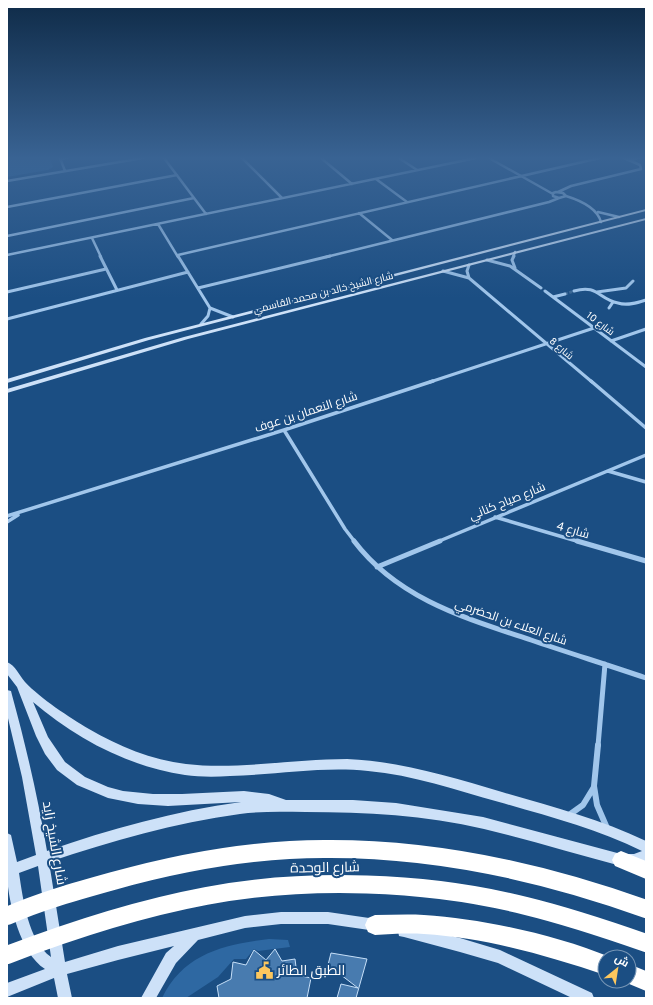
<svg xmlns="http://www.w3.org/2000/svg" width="653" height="1005" viewBox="0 0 653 1005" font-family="Overpass,Cairo,sans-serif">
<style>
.green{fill:#2e68a2}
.building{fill:#487baf;stroke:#c6dff8}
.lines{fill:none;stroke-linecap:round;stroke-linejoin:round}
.street-tunnel{stroke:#3d6996;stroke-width:3;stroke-dasharray:3 1.5;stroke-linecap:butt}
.street-far4{stroke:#a1c6eb;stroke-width:2.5}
.street-far3{stroke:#a1c6eb;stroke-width:3}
.street-far2{stroke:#a1c6eb;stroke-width:3.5}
.street-far1{stroke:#a1c6eb;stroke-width:5}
.street{stroke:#a1c6eb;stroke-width:6}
.secondary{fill:#cde1f8;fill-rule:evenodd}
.highway{fill:#fff;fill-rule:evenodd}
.highway-bridge{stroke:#fff;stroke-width:18}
.labels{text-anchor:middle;stroke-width:4;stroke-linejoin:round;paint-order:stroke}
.far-street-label{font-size:10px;fill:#fff;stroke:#1b4e83}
.street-label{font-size:12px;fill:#fff;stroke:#1b4e83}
.near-street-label{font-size:14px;fill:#fff;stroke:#1b4e83}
.near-poi-label{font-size:14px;fill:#fff;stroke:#1b4e83;text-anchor:start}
</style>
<rect width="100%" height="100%" fill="#1b4e83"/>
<path class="green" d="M7,158H50L53,167L48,170L7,177Z
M269,939L288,940L290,947L258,951L254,949L246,959H234L218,977L186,998H162C183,954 224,944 269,939Z"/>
<path class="building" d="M275,949L282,961L295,959L297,975L311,978L307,998H219L217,986L231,979L233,962L246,965L254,950L266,960Z
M331,953L367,959L356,998H337L341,984L358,988L328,965Z"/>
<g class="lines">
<path class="street-tunnel" d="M565,294L574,291"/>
<path class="street-far4" d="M60,158L65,171
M164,158L206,214
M242,158L282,198
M321,158L352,184
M399,158L417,170
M489,158L553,194
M60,159L68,158
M629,160L639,158
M376,179L407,202
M7,181L143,158
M556,192L563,193L566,196L559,198L553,196V193Z
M558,192L571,186L641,169L640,165L624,158
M566,196C579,200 597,207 601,222
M7,207L177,175
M598,212L619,217
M359,213L392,240
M158,224L178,257
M7,236L194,198
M92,238L101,257
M7,255L476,158
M178,255L600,158
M326,257L549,202L559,198
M513,257L515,252"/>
<path class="street-far3" d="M100,256L117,290
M178,256L210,308L233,317
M514,256L512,260L515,268
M487,260L510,266L541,288
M469,265L467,271L469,278
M443,271L469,278L592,382
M198,288L330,256
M545,291L646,367
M574,291C598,284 598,299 618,303C627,306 637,303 646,300
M7,292L106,269
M597,292L626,288L633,281
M553,297L565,294
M609,308L613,302
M7,319L188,272
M201,324L208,316L210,308
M611,341L646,329
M430,382L594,328"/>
<path class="street-far2" d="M591,381L646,428
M284,430L345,529L355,542
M608,471L646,482
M7,516L284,430L433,381
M495,517L580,542
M7,522L18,515
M437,542L646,455"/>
<path class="street-far1" d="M354,541C398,599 465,618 531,640C569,653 608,665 646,678
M577,541L646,561
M377,567L440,541
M598,746L605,664"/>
<path class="street" d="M598,745L594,786L597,805L607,828
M569,815L583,805L594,787"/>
<path class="secondary" d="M646,209V211L149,340L7,383V379L145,338Z
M646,218V220L188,339L7,393V389L184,337Z
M7,662C16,666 19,675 25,682C41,699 69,717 89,729C118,746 152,760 186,764C237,770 295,759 347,759C400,761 451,777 502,792C550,806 600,819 646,841V862L634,866H621C575,854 530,840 484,829C425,815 366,812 306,812C284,812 262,811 240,814C175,823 111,841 49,862L65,962L118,946L245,916L281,912H328L376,919L381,920L382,925L381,930L376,931L328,924H281L245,928L198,940L176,963L156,998H141L166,953L174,946L118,960L67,974L72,998H58L54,978L7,997V983L45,969C20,953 9,904 7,877C6,862 7,847 7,833L11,835L17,862L36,855L22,777L7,714V690L11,691L12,695C26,746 38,798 47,851C110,829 175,811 241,802L168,806L138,804L108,798L77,785L57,770L45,754L36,736L17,687L7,674ZM33,702C75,738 129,767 185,775C199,777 215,777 230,776C276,775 322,766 368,771C413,775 456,790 499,802C547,816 597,829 642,851L634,854H621L483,817L396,803L353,800H286L269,794L244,791L182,794H153L123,791L108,787L85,777L65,762L48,737ZM38,866L51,957C28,941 23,899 19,873Z
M404,925L460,938L500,950L592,993L594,998H572L498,963L460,952L404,937L399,936L398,931L399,926Z"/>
<path class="highway" d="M621,851L646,861V879L615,866L612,860L615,854Z
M375,915C391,915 407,914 424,915C483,919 554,934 610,957H605V975C546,955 486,938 424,934C408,933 391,934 375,935L368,932L365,925L368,918Z
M629,964L646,971V991L622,981H629Z"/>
<path class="highway-bridge" d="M7,916C41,901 77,891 113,881C181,862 253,849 324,849C434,848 543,872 646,909
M7,955C72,930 137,909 206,896C306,877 428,881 526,906C567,916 606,929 646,943"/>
</g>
<linearGradient id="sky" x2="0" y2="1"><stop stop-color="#0f2b48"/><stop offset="0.53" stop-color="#396393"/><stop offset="1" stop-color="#396393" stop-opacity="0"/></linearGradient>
<rect width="653" height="298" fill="url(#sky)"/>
<defs>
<symbol id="civic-bare" viewBox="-9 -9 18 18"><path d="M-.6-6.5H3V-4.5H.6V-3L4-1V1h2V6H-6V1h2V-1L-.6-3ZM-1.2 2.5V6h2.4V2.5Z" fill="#fcc75e" stroke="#1b4e83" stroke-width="2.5" paint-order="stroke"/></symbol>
</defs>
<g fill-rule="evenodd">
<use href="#civic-bare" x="252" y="958" width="25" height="25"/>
</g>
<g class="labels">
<g class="far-street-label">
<text transform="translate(323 292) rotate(-14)" y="4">شارع الشيخ خالد بن محمد القاسمي</text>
<text transform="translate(601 323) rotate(37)" y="4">شارع 10</text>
<text transform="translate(562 348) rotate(40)" y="4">شارع 8</text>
</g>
<g class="street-label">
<text transform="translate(306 412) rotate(-18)" y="4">شارع النعمان بن عوف</text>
<text transform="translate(507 501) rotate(-22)" y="4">شارع صياح كناني</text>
<text transform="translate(573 530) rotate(16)" y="4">شارع 4</text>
<text transform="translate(511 622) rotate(19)" y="4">شارع العلاء بن الحضرمي</text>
</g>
<g class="near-street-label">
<text transform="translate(55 843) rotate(80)" y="5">شارع الشيخ زايد</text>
<text transform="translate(325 867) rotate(-1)" y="5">شارع الوحدة</text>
</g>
<g class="near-poi-label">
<text x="277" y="975">الطبق الطائر</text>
</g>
</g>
<rect width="653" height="1005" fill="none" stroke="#ffffff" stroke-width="16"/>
<g transform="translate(617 969) rotate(30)"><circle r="19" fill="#1b4e83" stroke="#7695b5"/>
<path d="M0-3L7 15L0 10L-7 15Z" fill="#fcc75e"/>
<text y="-6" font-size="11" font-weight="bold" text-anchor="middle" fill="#ffffff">ش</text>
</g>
</svg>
